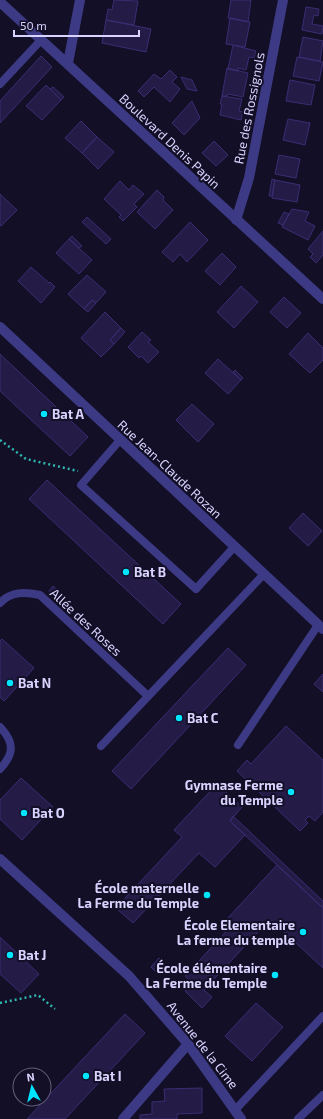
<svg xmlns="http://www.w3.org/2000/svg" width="323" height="1119" viewBox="0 0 323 1119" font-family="'Exo 2',sans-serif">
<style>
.building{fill:#241b47;stroke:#3b2d73}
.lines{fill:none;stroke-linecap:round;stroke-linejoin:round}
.path{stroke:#2fb8b0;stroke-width:2.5;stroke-dasharray:2 3;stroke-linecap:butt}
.lane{stroke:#3d3a85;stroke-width:8}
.street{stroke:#3d3a85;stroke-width:10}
.poi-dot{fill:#00e5ff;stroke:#130f26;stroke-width:1.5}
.labels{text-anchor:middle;stroke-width:4;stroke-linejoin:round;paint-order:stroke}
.street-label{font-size:13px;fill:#d9d4ff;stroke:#130f26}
.poi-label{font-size:13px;font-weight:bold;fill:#d9d4ff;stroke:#130f26;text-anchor:start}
</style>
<rect width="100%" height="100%" fill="#130f26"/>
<path class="building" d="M114,0L138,1L134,25L106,20L108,9L112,10Z
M231,0H251L248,22L228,18Z
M306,7L319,9L318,16L314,15L312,24L323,26L322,34L302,30Z
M230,18L250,22L245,47L226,44Z
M106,20L151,29L146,52L102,43Z
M303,37L323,41L320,61L299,57Z
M233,45L256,51L254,58L249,57L246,70L238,68V71L228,69Z
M41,56L52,67L0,123V101Z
M297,57L323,62L319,81L293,76Z
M227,68L248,73L243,97L228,94L227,96H222Z
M170,70L177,77L172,82L180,89L170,102L154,87L144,97L138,91L154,74L161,79Z
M181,77L192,80L197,91L187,89Z
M290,80L315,85L311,105L286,101Z
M46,85L61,100L42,120L26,106Z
M53,87L64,97L61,100L50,89Z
M222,96L242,99L239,111L243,112L241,120L220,115L222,104H220Z
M192,101L200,118L184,135L172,123Z
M288,119L310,123L305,145L283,140Z
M81,121L97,137L82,153L65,138Z
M97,137L114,152L98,169L82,153Z
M214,141L228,155L216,166L202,153Z
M279,155L300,159L296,178L275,174Z
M272,179L275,180L272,196H269Z
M275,180L300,185L297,202L272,198Z
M120,181L129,190L133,185L144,194L134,204L137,207L123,221L119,217L121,215L104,199Z
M157,190L164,197L163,200L173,210L155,229L137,212Z
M0,194L17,210L1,226L0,225Z
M292,209L309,212L305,221L315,226L308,240L282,227Z
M284,212L289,214L283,225L278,223Z
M87,217L111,239L106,244L82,222Z
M190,222L208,240L187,262L180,254L173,262L162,252Z
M323,231V255L316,263L310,257L313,254L308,249Z
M72,236L82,246L79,248L69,239Z
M69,239L92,260L79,274L56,253Z
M222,253L236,267L220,285L205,271Z
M31,267L49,283L50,282L55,287L41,303L18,281Z
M87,275L106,292L96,303L92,300L84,309L68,294Z
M241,286L258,302L234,328L217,312Z
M284,297L301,313L287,328L270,312Z
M92,300L96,303L88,312L84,309Z
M105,312L121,328L110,340L114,344L101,357L81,338Z
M121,328L125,332L114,344L110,340Z
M142,332L151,340L148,342L159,352L148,363L141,356L139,358L128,347Z
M308,333L323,348V360L310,373L289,354Z
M0,354L88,437L70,456L0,391Z
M218,359L241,380L228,394L205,373Z
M235,370L243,378L241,380L233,372Z
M192,404L214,424L198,442L176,420Z
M47,480L181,604L163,624L29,499Z
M303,513L322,531L308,546L289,528Z
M53,586L60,592L56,598L49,591Z
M2,639L34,668L4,701L0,697V641Z
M228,648L246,665L131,789L112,771Z
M323,674V692L314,684Z
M286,726L323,760V812L315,821L309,816L305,820L308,823L300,831L237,771L247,760L251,764Z
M21,778L53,807L22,840L0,819V800Z
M217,784L242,807L230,821L245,835L215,867L199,853L133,923L116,908L182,837L174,830Z
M233,816L323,901V908L230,821Z
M277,865L323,908V968L270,919L204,990L212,997L202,1008L185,991L192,983L185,976L232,925L226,920Z
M0,937L39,974L21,993L0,974Z
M159,958L164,963L156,972L151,967Z
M256,1003L283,1027L252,1061L225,1036Z
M125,1014L145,1033L65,1119H27Z
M202,1088V1113L177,1114V1119H140V1115L152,1114V1102L165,1101L164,1089Z"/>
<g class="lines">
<path class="path" d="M0,440L26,459L78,471
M0,1003L38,995L55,1009"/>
<path class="lane" d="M0,84L42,39
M120,440L81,485L196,589L235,546
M0,603C11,591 25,592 40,595L148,696
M0,727C15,743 14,754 0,769
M238,745L318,625
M101,746L264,574
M236,1109L323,1016
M298,1119L323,1095"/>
<path class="street" d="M0,2L323,299
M68,63L80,0
M236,220L249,178L283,0
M0,327L323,629
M0,859L129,976L188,1044L241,1119
M123,1119L188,1044"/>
</g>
<g class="poi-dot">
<circle cx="44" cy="414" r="4"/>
<circle cx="126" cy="572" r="4"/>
<circle cx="10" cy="683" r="4"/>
<circle cx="179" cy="718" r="4"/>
<circle cx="291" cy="792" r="4"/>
<circle cx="24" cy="813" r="4"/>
<circle cx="207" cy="895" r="4"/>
<circle cx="303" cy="932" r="4"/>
<circle cx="10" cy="955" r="4"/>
<circle cx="275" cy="975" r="4"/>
<circle cx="86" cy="1076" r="4"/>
</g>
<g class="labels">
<g class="street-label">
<text transform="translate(249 108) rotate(-79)" y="5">Rue des Rossignols</text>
<text transform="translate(170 141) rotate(43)" y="5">Boulevard Denis Papin</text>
<text transform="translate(170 469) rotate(43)" y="5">Rue Jean-Claude Rozan</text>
<text transform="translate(86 622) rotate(43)" y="5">Allée des Roses</text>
<text transform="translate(203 1045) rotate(52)" y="5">Avenue de la Cime</text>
</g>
<g class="poi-label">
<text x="52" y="419">Bat A</text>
<text x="134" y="577">Bat B</text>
<text x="18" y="688">Bat N</text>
<text x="187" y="723">Bat C</text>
<text x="283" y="790" text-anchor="end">Gymnase Ferme<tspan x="283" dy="15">du Temple</tspan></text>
<text x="32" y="818">Bat O</text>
<text x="199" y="893" text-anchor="end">École maternelle<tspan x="199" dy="15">La Ferme du Temple</tspan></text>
<text x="295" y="930" text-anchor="end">École Elementaire<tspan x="295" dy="15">La ferme du temple</tspan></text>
<text x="18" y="960">Bat J</text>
<text x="267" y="973" text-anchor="end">École élémentaire<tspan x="267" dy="15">La Ferme du Temple</tspan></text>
<text x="94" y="1081">Bat I</text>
</g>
</g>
<g transform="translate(32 1087) rotate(352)"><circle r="19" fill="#130f26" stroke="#625e7d"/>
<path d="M0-3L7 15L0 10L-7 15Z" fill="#00e5ff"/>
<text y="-6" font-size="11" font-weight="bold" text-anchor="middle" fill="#d9d4ff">N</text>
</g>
<path d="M14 30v6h125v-6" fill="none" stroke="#d9d4ff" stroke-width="2"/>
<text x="20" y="30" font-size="12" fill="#d9d4ff" stroke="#130f26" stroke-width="3" paint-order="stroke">50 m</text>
</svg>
